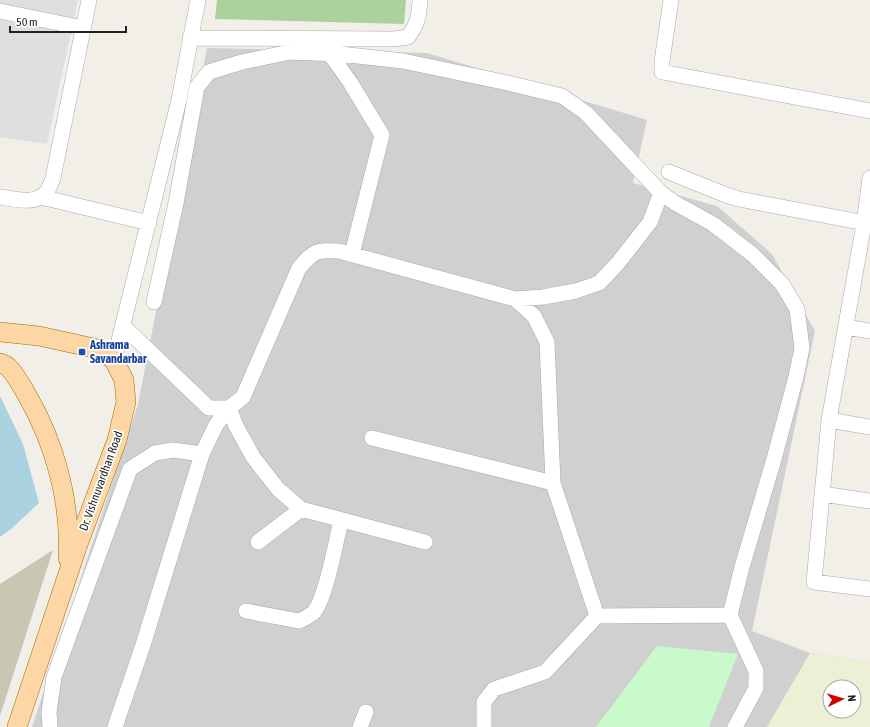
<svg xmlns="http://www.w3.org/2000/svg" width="870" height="727" viewBox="0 0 870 727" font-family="'Asap Condensed',sans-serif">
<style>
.residential{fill:#e0dfdf}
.religious{fill:#d0d0d0;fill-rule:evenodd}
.construction{fill:#c7c7b4}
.farmland{fill:#eef0d5;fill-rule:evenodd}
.forest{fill:#add19e}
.park{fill:#c8facc}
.water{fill:#aad3df}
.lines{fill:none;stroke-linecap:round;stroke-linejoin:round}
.minor-casing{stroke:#a9a9a9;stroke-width:16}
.major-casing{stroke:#a06b00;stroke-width:20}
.minor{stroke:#fff;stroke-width:15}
.major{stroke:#fcd6a4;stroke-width:19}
.transit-dot{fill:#1a4fb4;stroke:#fff;stroke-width:1.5}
.labels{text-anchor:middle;stroke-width:3.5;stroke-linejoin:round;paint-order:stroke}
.transit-label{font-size:12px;font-weight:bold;fill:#164399;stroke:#fff;text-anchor:start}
.street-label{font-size:12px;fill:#222;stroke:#fff}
</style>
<rect width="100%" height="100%" fill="#f2efe9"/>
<path class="residential" d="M0,0H78L47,144L0,137Z"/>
<path class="religious" d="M207,48L427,53L647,120L633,183L717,206L772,254L815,331L752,631L810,653L870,662V727H32L138,404ZM830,687H854V711H830Z"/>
<path class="construction" d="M53,550L0,716V584Z"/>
<path class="farmland" d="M810,653L870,662V727H767ZM830,687H854V711H830Z"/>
<path class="forest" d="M217,0H406L404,24L215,19Z"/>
<path class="park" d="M657,646L738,654L709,727H596Z"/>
<path class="water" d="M0,396L23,444L39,503L11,529L0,537Z"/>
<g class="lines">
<defs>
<path id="minor" d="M671,0L662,61V72L870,111
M0,11L83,28
M190,38L394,39L408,37C418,24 419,15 420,0
M330,54L350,82L382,135L352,254
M669,172L726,195L739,199L870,224
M870,178L864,224L829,420L814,582L870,589
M0,197C16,199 38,206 48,190C50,186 52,181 53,178L89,0
M41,197L149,223
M515,299L543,297L576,291L599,283L618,263L650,222L661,193L675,203L713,224L753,255L782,284L797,309L802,348L796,377L774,459L742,567L730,615
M154,302L176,203L197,87L209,72L242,62L290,52L340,54L403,61L508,83L562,96L586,113L661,193
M123,326L209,408H229L243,397L299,268C315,250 316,250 339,251L515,299L534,316L547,342L553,483L597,616
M846,327L870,331
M114,360L179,100L198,0
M829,420L870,427
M372,438L553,483
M202,454L216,425L229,408L236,426L253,457L278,489L301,509L425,542
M822,494L870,501
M258,542L301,509
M246,611L299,621C304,619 309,616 313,613C325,602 337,538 341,520
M50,727L49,712L54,677L130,469L155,453L173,450L202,454L143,645L115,727
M360,727L366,712
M484,727V702L494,689L545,672L597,616L730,615L756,671V688L735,727"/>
<path id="major" d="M0,332L39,336L98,349L114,360L124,380L126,402L117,440L77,547L17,727
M0,363C2,364 6,365 8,367C15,373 22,387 27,395C55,444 71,501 68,558"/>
</defs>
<use href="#minor" class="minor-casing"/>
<use href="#major" class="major-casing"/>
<use href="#minor" class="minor"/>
<use href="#major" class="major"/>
</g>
<rect class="transit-dot" x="78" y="348" width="8" height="8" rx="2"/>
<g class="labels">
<g class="transit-label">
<text x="90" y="349">Ashrama<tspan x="90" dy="14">Savandarbar</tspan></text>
</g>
<g class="street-label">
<text transform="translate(101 481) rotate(-70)" y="4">Dr. Vishnuvardhan Road</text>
</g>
</g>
<g transform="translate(842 699) rotate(85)"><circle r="19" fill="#ffffff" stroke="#a7a7a7"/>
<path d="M0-3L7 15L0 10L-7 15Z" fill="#d40000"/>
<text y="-6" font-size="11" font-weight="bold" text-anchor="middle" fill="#222222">N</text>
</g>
<path d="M10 26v6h116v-6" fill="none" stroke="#222222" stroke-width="2"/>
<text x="16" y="26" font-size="12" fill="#222222" stroke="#ffffff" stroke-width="3" paint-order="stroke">50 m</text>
</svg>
